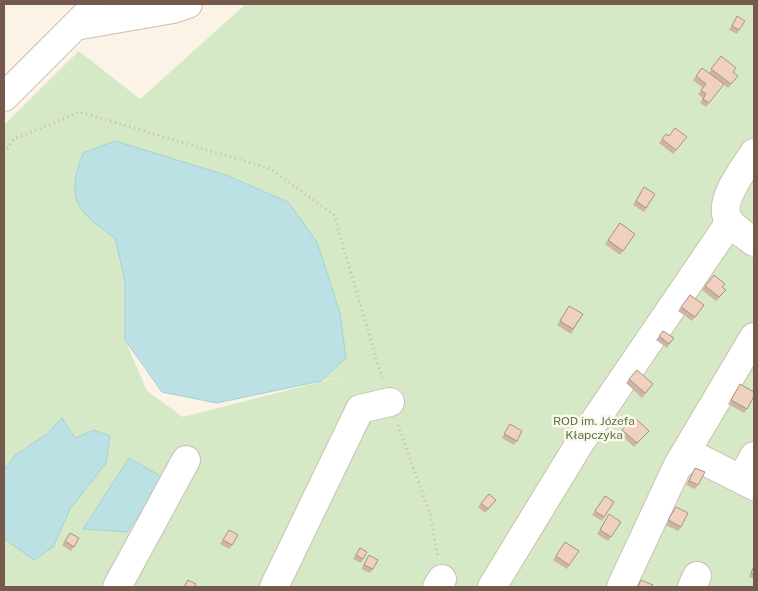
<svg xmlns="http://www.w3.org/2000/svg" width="758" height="591" viewBox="0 0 758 591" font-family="'Public Sans',sans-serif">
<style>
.green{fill:#d6e9c6;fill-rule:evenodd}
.water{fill:#bce1e5;stroke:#a3d1d6}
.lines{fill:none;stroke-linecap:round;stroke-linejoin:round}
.minor-casing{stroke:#cfbdb0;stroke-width:30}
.path{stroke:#d5b4a3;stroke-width:3;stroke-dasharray:1 4;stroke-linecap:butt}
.minor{stroke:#fff;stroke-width:28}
.wall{fill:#ceb4a5}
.building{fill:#f0d1c0;stroke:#a89286}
.labels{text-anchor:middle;stroke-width:5;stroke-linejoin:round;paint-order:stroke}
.park-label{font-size:12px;fill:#567a44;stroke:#fef7ee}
</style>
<rect width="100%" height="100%" fill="#fcf3e7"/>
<path class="green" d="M246,4H754V587H4V125L79,51L140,99ZM115,141L226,175L288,202L346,358L321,381L347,375L183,417L147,391L125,340V281L115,238Z"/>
<path class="water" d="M115,141L226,175L288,202L317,242L340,313L346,358L321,381L217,403L162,392L125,340V281L115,238C77,211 65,201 83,153Z
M62,418L75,438L94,430L110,436L106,463L70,509L53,547L34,560L6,540L4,536V471L14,456L47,434Z
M129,458L164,478L127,532L83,529Z"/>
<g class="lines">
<defs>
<path id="minor" d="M75,26L173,9L188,4
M4,97L97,4
M754,153C744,169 715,204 730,222C736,230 747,236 754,242
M678,465L754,337
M742,479L754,456
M117,587L186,460
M274,587L360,409L390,402
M437,587L442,579
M492,587L581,441L730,222
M621,587L678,465L693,455L754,486
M692,587L697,576"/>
</defs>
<use href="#minor" class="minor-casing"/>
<path class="path" d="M4,153L14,139L80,112L271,169L334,215L382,378
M398,425L430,514L438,557"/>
<use href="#minor" class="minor"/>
</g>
<path class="wall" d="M737,16L739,30L737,34L729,30Z
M721,56L733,72L738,76L728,88L723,84L706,107L700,103L703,98L698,94L703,88L693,80L702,68L709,73Z
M666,134L669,136L687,137L673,154L659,143Z
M644,187L655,194L644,212L633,205Z
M620,223L635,234L620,255L605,244Z
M705,286L722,287L723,294L716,301L702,290Z
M690,295L704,305L692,321L678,311Z
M569,306L583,314L571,334L557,325Z
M663,331L674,338L667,348L656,340Z
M629,379L650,388L642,398L626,383Z
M740,384L747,409L744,413L728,404Z
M510,424L517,441L514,445L502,438Z
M622,430L649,431L634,447L620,434Z
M695,468L698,485L695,489L686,485Z
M605,496L614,502L602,521L592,515Z
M481,503L493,504L485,513L478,507Z
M676,507L681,527L678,531L666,525Z
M606,519L621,522L608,541L597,534Z
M229,530L232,545L229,549L220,544Z
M70,533L79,538L71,551L62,545Z
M565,542L579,551L567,569L553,560Z
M360,548L363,559L361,563L353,559Z
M369,555L373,569L370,573L361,569Z
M754,564V579L749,577Z"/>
<path class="building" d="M737,16L745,21L739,30L732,26Z
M721,56L736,68L733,72L738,76L731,84L711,69Z
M702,68L724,84L709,103L703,99L706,94L701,90L706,84L696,76Z
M675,128L687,137L676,150L662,139L666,134L669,136Z
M644,187L655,194L646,208L636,201Z
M620,223L635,234L623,251L608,240Z
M714,275L725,284L722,287L726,290L719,297L705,286Z
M690,295L704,305L695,317L681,307Z
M569,306L583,314L573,329L560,321Z
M663,331L674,338L669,344L659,336Z
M637,370L653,384L645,393L629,379Z
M740,384L754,392V396L747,409L731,400Z
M634,417L649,431L637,443L622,430Z
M510,424L522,431L517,441L504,434Z
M695,468L705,472L698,485L689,481Z
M489,494L496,500L488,509L481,503Z
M605,496L614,502L604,517L595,511Z
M676,507L688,513L681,527L668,520Z
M609,514L621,522L611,537L600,530Z
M229,530L238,535L232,545L223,540Z
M70,533L79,538L74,547L65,541Z
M565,542L579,551L569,565L556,556Z
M360,548L367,552L363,559L356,555Z
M369,555L378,560L373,569L364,565Z
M754,566V574L751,573Z
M188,580L196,584L194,587H184Z
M641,580L653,585L652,587H638Z"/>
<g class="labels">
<g class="park-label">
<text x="594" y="425">ROD im. Józefa<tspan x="594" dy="14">Kłapczyka</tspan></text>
</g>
</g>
<rect width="758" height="591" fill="none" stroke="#75594c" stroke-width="10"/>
</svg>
